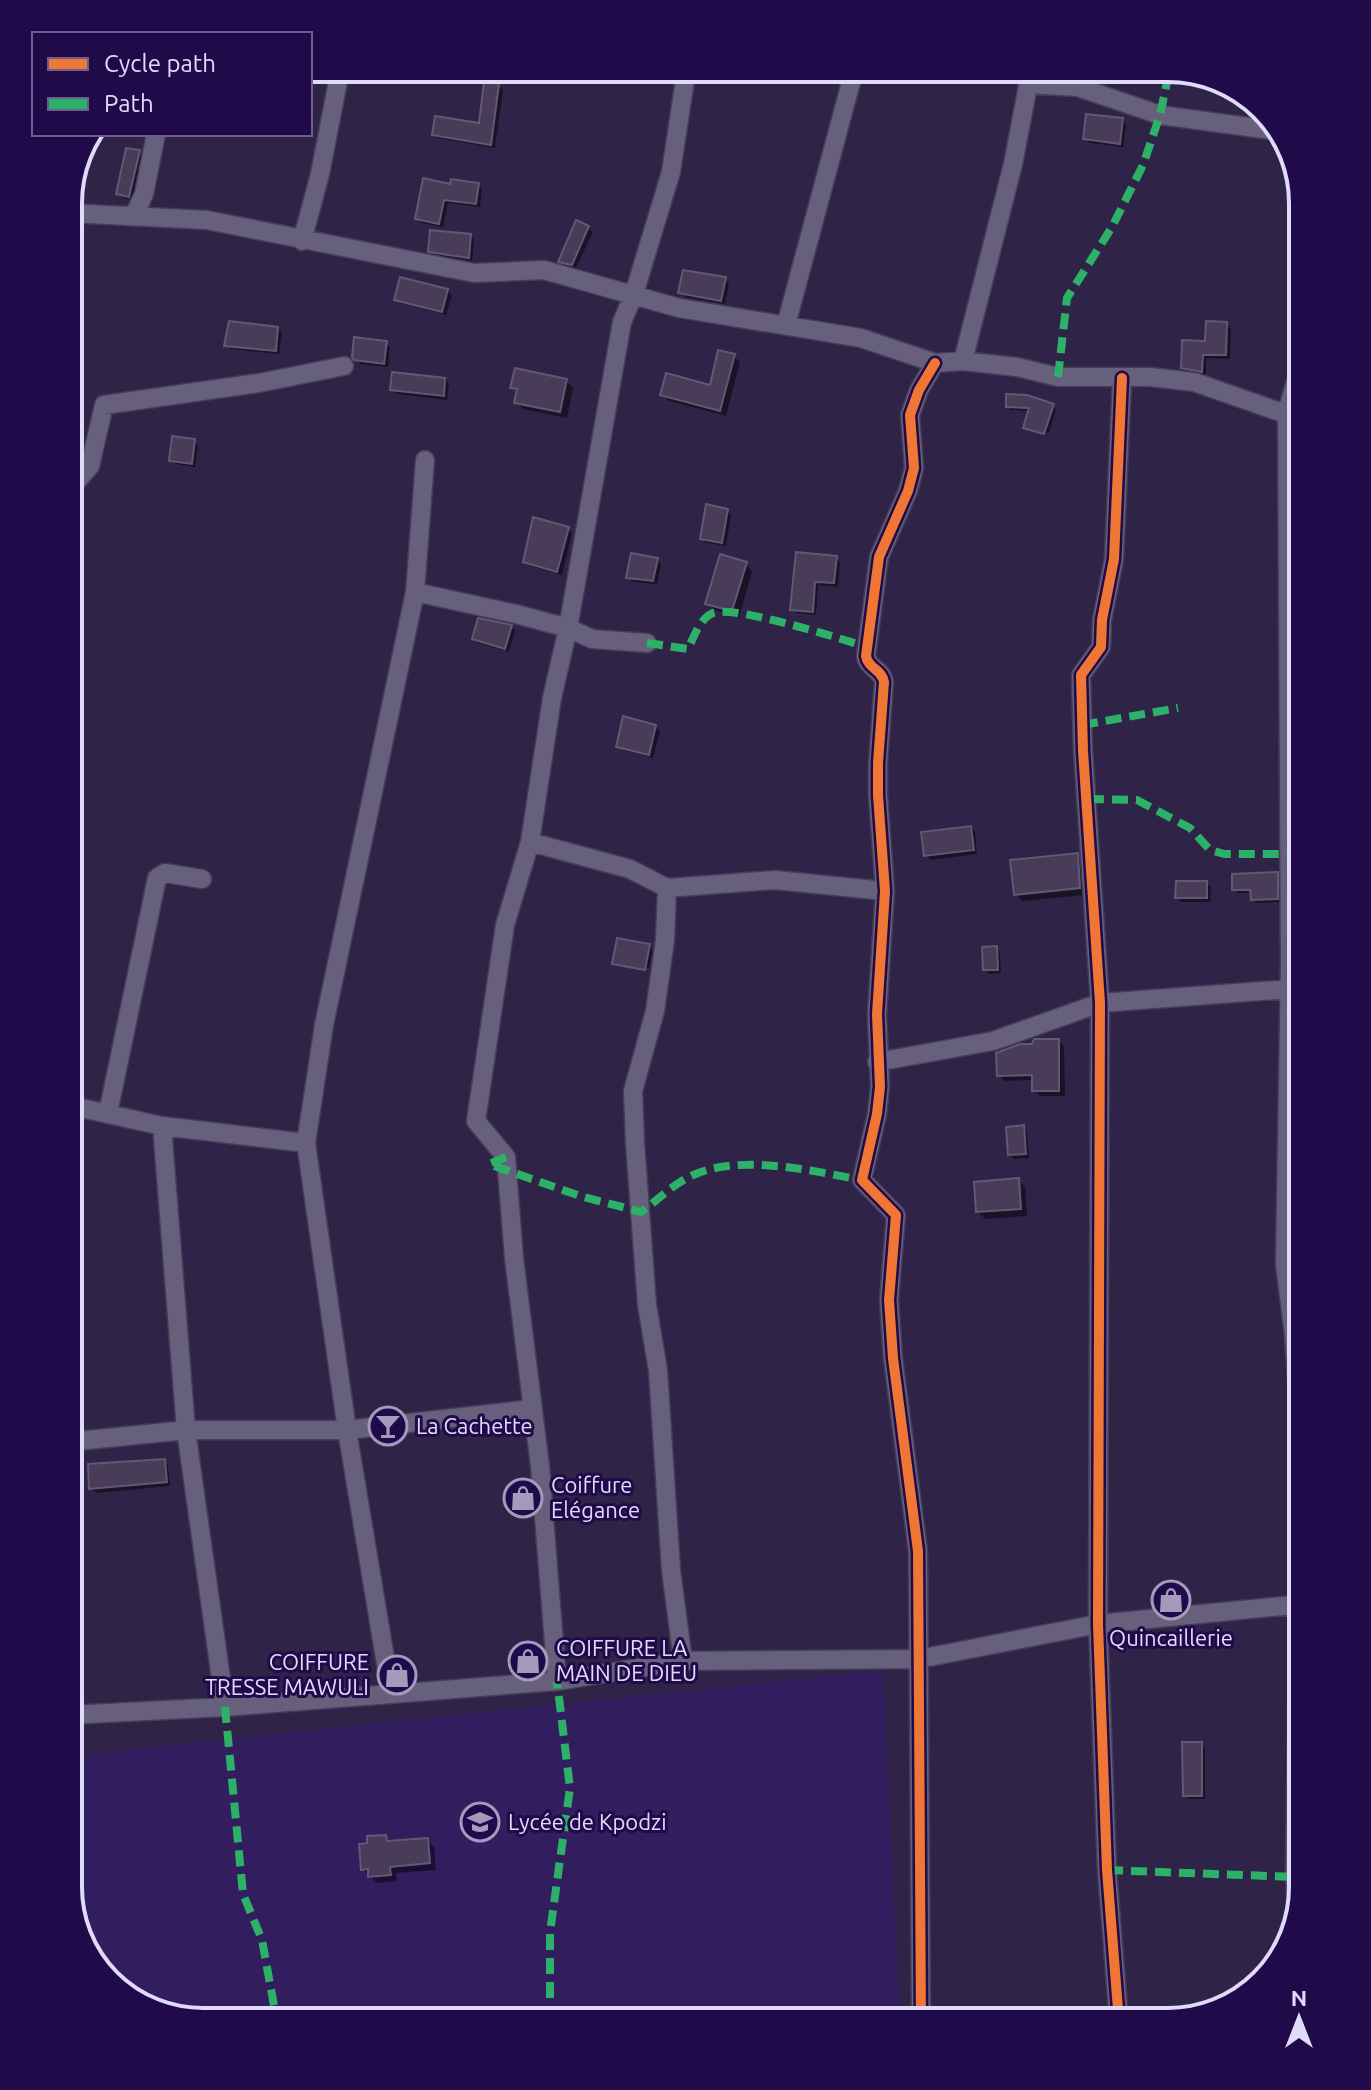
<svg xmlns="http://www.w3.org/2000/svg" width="1371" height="2090" viewBox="0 0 1371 2090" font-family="Ubuntu,sans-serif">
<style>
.built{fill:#321d5e}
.green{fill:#473e69}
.shadow{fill:#0007}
.building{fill:#493c59;stroke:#645774;stroke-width:2}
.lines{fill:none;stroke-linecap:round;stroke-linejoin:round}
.minor-casing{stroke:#443d57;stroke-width:21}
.minor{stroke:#66607c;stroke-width:18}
.quiet{stroke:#2db169;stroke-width:8;stroke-dasharray:16 8;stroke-linecap:butt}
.cycleway-casing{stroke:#210a4a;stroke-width:15}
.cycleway{stroke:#f07635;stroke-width:10}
.labels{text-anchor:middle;stroke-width:6;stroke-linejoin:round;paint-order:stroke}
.poi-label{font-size:22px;fill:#e0dbfb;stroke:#210a4a;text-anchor:start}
.rim{fill:none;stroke:#e0dbfb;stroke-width:4}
</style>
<rect width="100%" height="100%" fill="#2f2447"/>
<path class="built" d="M883,1670L900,2022H194L128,2000L82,1947L68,1887V1756Z"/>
<path class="green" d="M806,2008L807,2022H570V2011Z"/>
<path class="shadow" d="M498,86L503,90L495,148L438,138L434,134L480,125Z
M1122,120L1126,124L1123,147L1090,143L1085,139Z
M139,152L143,157L133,200L123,198L118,193Z
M478,185L482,189L480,207L448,203L443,227L421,223L417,219L452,186Z
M1298,204H1303V224L1295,219Z
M577,223L593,232L576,268L561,261Z
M470,235L474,240L472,261L435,255L430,251Z
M725,279L729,284L725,304L685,297L681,292Z
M447,291L452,295L446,315L400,303L396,299Z
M1226,324L1231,329L1230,359L1206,358V375L1188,372L1183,368Z
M277,328L282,333L279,354L230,349L226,345Z
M386,343L390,347L388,367L361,364L354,357Z
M734,356L740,362L726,416L669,401L662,394L711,388Z
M445,380L449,384L447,400L397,394L392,390Z
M566,381L573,388L567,418L523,409L516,402L518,393L512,387Z
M1052,406L1056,409L1049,433L1027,427L1030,411L1011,410L1008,407Z
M194,441L198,446L195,467L176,464L171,460Z
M727,510L731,515L726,546L706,543L702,539Z
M568,529L572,533L562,575L530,566L525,562Z
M798,554L836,558L840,562L838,587L818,585L816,615L796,613L792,609Z
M657,560L661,564L657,584L633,582L629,577Z
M745,564L752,571L739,617L715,610L708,603Z
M511,627L515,631L509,652L479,643L474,639Z
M655,727L660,731L653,758L622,750L618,746Z
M971,828L975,832L977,854L930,860L926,855Z
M1077,855L1084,862L1086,895L1022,901L1015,894Z
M1277,874L1280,877V902L1256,903L1253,899L1252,893H1238L1234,890Z
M1206,883L1211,887L1210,902H1182L1177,897Z
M649,946L653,951L649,968L615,963Z
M996,948L1000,952L1001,973L990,974L985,970Z
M1058,1041L1064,1046L1065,1096H1040L1034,1090V1080L1004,1081L999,1075Z
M1023,1127L1027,1132L1029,1158L1014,1159L1010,1155Z
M1018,1180L1025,1187L1027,1216L985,1219L978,1212Z
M164,1461L168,1466L170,1486L96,1493L91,1488Z
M1201,1744L1205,1748V1799H1189L1185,1795Z
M385,1837L392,1843L427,1840L434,1847L436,1870L396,1873L397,1881L377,1883L363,1869Z"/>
<path class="building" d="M484,82L499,84L491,145L432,135L435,116L479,123Z
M1086,114L1123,118L1120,144L1083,139Z
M126,148L140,150L129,197L116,194Z
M423,178L450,184L451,179L479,183L476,204L444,200L439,224L415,219Z
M576,220L589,226L572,265L558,262Z
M430,230L471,234L469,258L428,252Z
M683,270L726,277L721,301L678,293Z
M400,277L448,289L442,312L394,300Z
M229,321L278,327L276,351L224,346Z
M1206,321L1227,322L1226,355H1203L1202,372L1181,368L1182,340L1205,341Z
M354,337L387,341L384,364L354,360L352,357Z
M718,350L735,354L720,411L660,395L666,373L710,385Z
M515,368L567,379L560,412L514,403L517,389L510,388Z
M392,372L445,378L444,396L390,390Z
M1006,394L1027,395L1054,404L1044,434L1023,428L1029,408L1006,407Z
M172,436L195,439L192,464L169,461Z
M706,504L728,509L722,543L700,539Z
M533,517L569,527L557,572L523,562Z
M796,552L837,556L834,583L815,582L813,612L790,610Z
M631,553L658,558L653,581L626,578Z
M720,554L747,562L732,611L705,604Z
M478,618L512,625L505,649L472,639Z
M623,716L656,725L649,755L616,747Z
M971,826L974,850L924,856L921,832Z
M1078,853L1080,888L1014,895L1010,860Z
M1278,872V899L1251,900L1250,890H1232V874Z
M1176,881H1207V898H1175Z
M617,938L650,944L645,970L612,964Z
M997,946L998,970H983L982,947Z
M1034,1039H1059V1091H1032V1075L997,1076L996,1053L1020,1044H1032Z
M1024,1125L1026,1154L1008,1155L1006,1127Z
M1019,1178L1021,1209L976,1212L974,1182Z
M165,1459L167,1482L89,1489L88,1464Z
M1182,1742H1202V1796H1183Z
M386,1835L387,1841L428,1838L430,1863L390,1867L391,1875L368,1877V1869L361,1870L359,1844L367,1843V1836Z"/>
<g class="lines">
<defs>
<path id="minor" d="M1029,84L1078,87L1160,115L1278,131
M68,213L207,220L474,273L544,270L679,308L861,338L935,363L963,361L1017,367L1058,377H1150L1194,382L1303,420
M134,216L144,194L156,134
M302,241L320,174L339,76
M786,325L854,71
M963,361L1013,164L1031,70
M68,491L90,466L104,405L259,383L344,366
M415,592L516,614L568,628L592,639L647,643
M530,842L630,869L667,888L775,880L885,891
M667,888L665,940L655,1011L633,1091L635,1143L647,1305L658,1370L671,1570L683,1661
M877,1062L993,1041L1100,1003L1303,988
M68,1105L162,1126L306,1143
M108,1113L157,878L165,873L202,879
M162,1126L186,1430L225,1707
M68,1442L186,1430H347L532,1409
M557,1681L540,1466L514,1258L506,1157L476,1121L505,925L530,842L552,698L568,628L622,322L634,294L671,172L686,73
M391,1694L347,1430L306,1143L324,1025L415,592L425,460
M68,1715L225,1707L557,1681L683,1661L919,1659L1098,1624L1303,1604
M1297,1906L1295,1877L1301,1435L1294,1336L1285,1264L1290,964L1287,412L1303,357
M921,2022L918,1551L893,1358L889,1300L896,1215L862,1180L877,1114L880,1087L877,1014L885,891L878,795V763L884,682C882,669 868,669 866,656L879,557L908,491L914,468L910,415L919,390L935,363
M1119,2022L1107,1870L1098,1624L1100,1003L1083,751L1081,675L1101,647L1102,620L1114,559L1122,378"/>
</defs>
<use href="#minor" class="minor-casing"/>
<use href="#minor" class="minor"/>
<path class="quiet" d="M1058,377L1067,298L1112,227L1143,165L1160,115L1170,68
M647,643L688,649C694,637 700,618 713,613C736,605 840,639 868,647
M1082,725L1178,708
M1088,799L1137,800L1190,828L1210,850L1224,854H1288
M506,1157L489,1164L580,1196L641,1212C657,1201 673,1184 691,1176C739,1153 812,1171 862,1180
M225,1707L243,1894L262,1940L277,2022
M1107,1870L1295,1877
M550,2022V1932L570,1788L557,1681"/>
<defs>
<path id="cycleway" d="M921,2022L918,1551L893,1358L889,1300L896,1215L862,1180L877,1114L880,1087L877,1014L885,891L878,795V763L884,682C882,669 868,669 866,656L879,557L908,491L914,468L910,415L919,390L935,363
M1119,2022L1107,1870L1098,1624L1100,1003L1083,751L1081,675L1101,647L1102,620L1114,559L1122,378"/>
</defs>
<use href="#cycleway" class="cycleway-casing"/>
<use href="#cycleway" class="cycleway"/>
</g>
<defs>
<symbol id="bar-ring" viewBox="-11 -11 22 22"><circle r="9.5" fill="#210a4a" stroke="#a29bbc" stroke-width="1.5"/><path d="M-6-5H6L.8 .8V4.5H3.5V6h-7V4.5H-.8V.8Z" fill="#a29bbc"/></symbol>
<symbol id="shop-ring" viewBox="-11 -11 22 22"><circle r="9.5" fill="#210a4a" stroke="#a29bbc" stroke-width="1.5"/><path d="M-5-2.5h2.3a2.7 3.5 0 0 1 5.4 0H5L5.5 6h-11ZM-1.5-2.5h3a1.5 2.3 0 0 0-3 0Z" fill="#a29bbc"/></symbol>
<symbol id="school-ring" viewBox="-11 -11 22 22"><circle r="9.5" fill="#210a4a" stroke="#a29bbc" stroke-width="1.5"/><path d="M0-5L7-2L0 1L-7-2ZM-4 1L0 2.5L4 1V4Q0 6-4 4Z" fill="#a29bbc"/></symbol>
</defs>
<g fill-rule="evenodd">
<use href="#bar-ring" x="366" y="1404" width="44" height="44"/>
<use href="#shop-ring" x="501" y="1476" width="44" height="44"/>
<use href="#shop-ring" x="1149" y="1578" width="44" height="44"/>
<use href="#shop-ring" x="506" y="1639" width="44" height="44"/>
<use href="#shop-ring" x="375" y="1653" width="44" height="44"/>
<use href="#school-ring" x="458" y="1800" width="44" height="44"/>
</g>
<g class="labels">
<g class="poi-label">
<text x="416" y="1434">La Cachette</text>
<text x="551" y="1493">Coiffure<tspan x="551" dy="25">Elégance</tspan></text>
<text x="1171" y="1646" text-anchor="middle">Quincaillerie</text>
<text x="556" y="1656">COIFFURE LA<tspan x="556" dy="25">MAIN DE DIEU</tspan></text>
<text x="369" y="1670" text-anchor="end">COIFFURE<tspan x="369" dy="25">TRESSE MAWULI</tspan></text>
<text x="508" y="1830">Lycée de Kpodzi</text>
</g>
</g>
<path d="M0 0H1371V2090H0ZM203 82H1168A121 121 0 0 1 1289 203V1887A121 121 0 0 1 1168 2008H203A121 121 0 0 1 82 1887V203A121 121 0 0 1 203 82Z" fill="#210a4a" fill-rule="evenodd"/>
<path class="rim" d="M203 82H1168A121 121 0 0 1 1289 203V1887A121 121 0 0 1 1168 2008H203A121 121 0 0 1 82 1887V203A121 121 0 0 1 203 82Z"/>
<rect x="32" y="32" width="280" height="104" fill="#210a4a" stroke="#6d5e91" stroke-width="2"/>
<rect x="48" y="58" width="40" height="12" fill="#f07635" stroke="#6d5e91" stroke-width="2"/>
<text x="104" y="72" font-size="24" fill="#e0dbfb">Cycle path</text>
<rect x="48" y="98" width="40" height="12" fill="#2db169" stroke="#6d5e91" stroke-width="2"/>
<text x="104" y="112" font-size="24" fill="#e0dbfb">Path</text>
<g transform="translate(1299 2018)" stroke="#210a4a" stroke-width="6" paint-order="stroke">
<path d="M0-6L14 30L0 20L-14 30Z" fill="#e0dbfb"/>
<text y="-12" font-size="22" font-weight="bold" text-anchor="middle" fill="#e0dbfb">N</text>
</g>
</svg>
